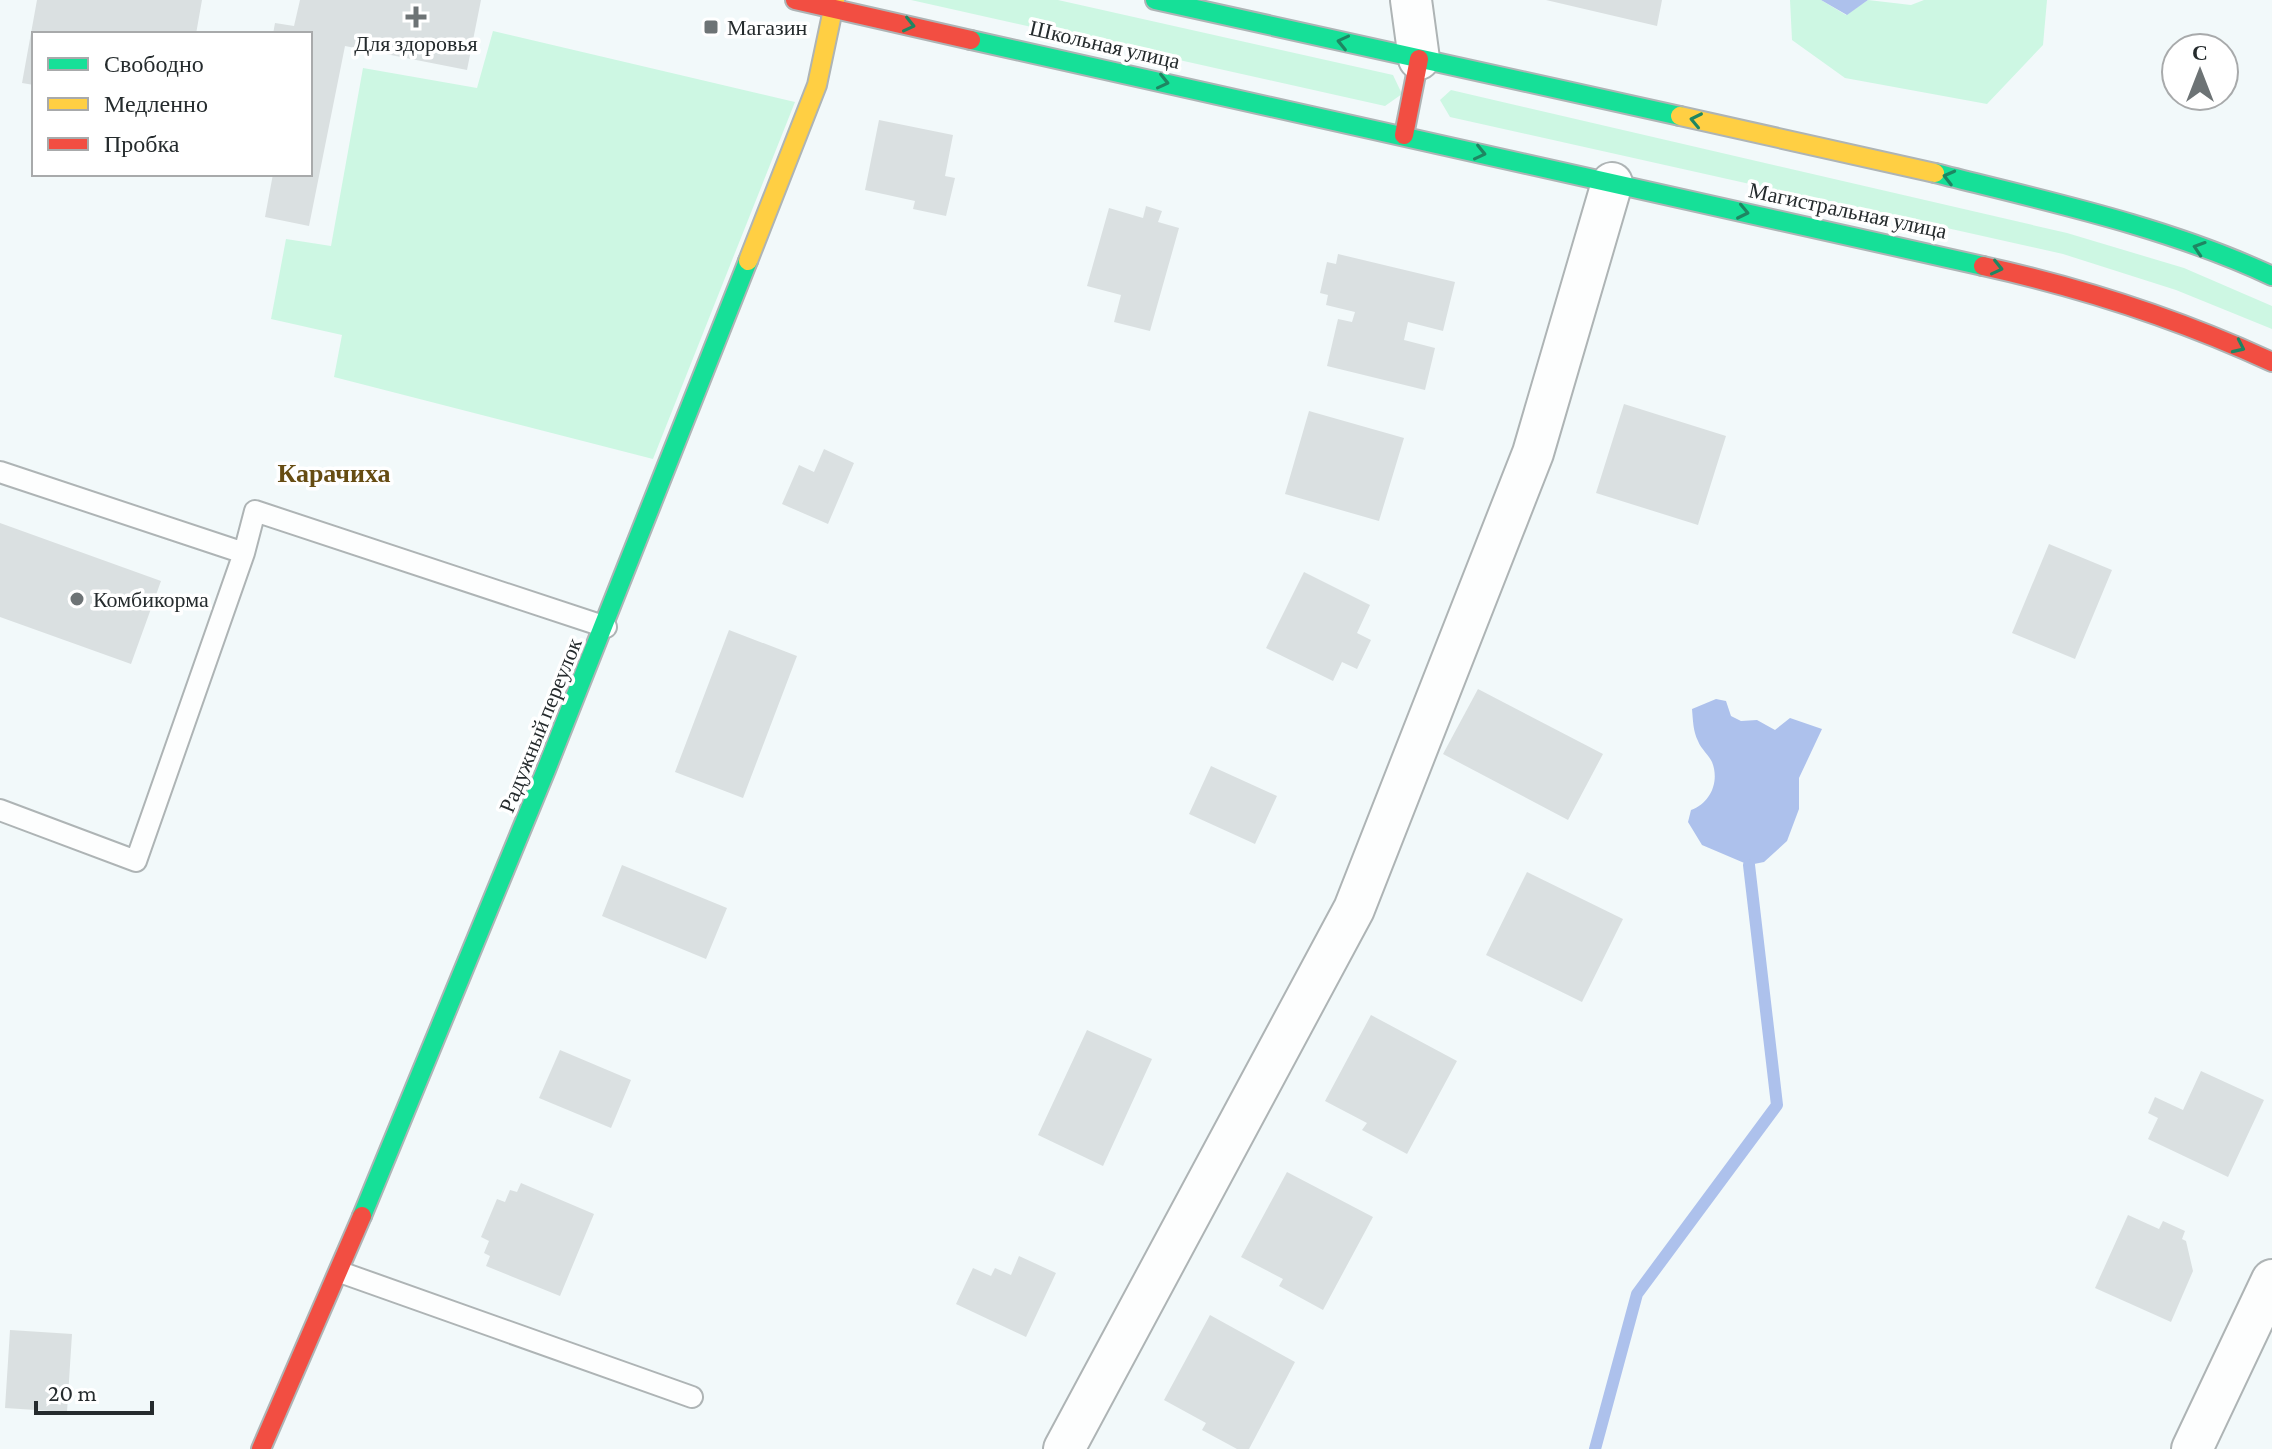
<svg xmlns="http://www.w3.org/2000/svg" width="2272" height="1449" viewBox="0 0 2272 1449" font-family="'Crimson Pro',serif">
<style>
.green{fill:#cdf7e3}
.water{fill:#adc1ec}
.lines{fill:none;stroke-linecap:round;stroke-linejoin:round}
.stream{stroke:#adc1ec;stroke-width:12}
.building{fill:#dae0e1}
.lane-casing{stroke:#aeb4b5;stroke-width:24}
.street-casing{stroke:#aeb4b5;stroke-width:44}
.fast-casing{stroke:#aeb4b5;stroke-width:22}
.slow-casing{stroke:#aeb4b5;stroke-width:22}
.jam-casing{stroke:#aeb4b5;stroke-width:22}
.lane{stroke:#fdfefe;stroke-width:20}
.street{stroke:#fdfefe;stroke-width:40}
.fast{stroke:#16e098;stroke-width:18}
.slow{stroke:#ffcf43;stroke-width:18}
.jam{stroke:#f24e42;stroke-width:18}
.oneway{stroke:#1e8662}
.poi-dot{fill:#6d7375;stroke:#fff;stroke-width:3}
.labels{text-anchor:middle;stroke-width:7;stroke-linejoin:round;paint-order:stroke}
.poi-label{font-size:22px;fill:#252b2d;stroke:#fff;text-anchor:start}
.street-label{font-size:22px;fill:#252b2d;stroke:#fff}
.quarter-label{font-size:26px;font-weight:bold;fill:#664c12;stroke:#fff}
</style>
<rect width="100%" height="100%" fill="#f2f9fa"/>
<path class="green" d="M911,0H1058L1393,75L1402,94L1385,106Z
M1790,0H1821L1846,15L1868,0L1911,5L1924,0H2047L2043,45L1987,104L1845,78L1792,40Z
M493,31L795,102L653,459L334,377L342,335L271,319L286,239L331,246L363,68L477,88Z
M1451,90L2067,233L2184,268L2272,306V329L2176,290L2063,254L1450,117L1440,100Z"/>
<path class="water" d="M1821,0H1868L1847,15Z
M1716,699L1726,701L1731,716L1741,721L1757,720L1775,730L1790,718L1822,729L1799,778V809L1787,841L1764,862L1749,865L1702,845L1688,822L1691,810C1710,803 1720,782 1712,762C1709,755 1701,749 1698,741C1693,731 1693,720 1692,709Z"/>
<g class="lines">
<path class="stream" d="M1595,1449L1637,1294L1777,1105L1749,865"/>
</g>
<path class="building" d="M37,0H202L196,34H34V85L22,83Z
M300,0H481L467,70L345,46L309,226L265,217L273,174H310V34H273L275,23L294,26Z
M1546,0H1662L1657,26Z
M879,120L953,135L945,176L955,178L946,216L913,209L915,201L865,190Z
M1146,206L1162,211L1158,222L1179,228L1150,331L1114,322L1121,295L1087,286L1109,208L1143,218Z
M1338,254L1455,282L1443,331L1408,322L1404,340L1435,348L1425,390L1327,366L1338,319L1352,322L1355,312L1326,305L1328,295L1320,293L1327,262L1336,264Z
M1624,404L1726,436L1698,525L1596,493Z
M1309,411L1404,438L1379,521L1285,494Z
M824,449L854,463L828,524L782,504L799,465L814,472Z
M0,523L161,581L131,664L0,617Z
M2049,544L2112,570L2075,659L2012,633Z
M1304,572L1370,605L1357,633L1371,640L1357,669L1342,662L1333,681L1266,648Z
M729,630L797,656L743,798L675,772Z
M1478,689L1603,754L1568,820L1443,754Z
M1211,766L1277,796L1255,844L1189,814Z
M622,865L727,908L706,959L602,916Z
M1527,872L1623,919L1582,1002L1486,955Z
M1371,1015L1457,1061L1407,1154L1362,1130L1367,1123L1325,1101Z
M1087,1030L1152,1059L1103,1166L1038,1135Z
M560,1050L631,1080L611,1128L539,1098Z
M2201,1071L2264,1100L2228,1177L2148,1139L2158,1118L2148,1113L2155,1097L2183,1110Z
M1287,1172L1373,1217L1323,1310L1279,1286L1283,1279L1241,1257Z
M521,1183L594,1214L560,1296L486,1266L490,1256L484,1253L489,1241L481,1237L497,1199L505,1202L510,1190L517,1192Z
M2128,1215L2159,1229L2163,1221L2185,1231L2182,1239L2186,1241L2193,1271L2171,1322L2095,1288Z
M1019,1256L1056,1273L1026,1337L956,1304L973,1268L991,1276L995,1268L1011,1275Z
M1210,1315L1295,1362L1249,1449H1237L1202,1430L1206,1423L1164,1400Z
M10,1330L72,1334L67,1412L5,1408Z"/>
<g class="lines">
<defs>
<path id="lane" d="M0,472L244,553
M0,810L136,861L244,553L255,511L606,627
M340,1272L692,1397"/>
<path id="street" d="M1411,0L1419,59
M1064,1449L1354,909L1533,453L1612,183
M2192,1449L2272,1280"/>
<path id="fast" d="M1155,0L1680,116
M971,40L1983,266
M1935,173C2046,201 2168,227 2272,276
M362,1216L546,770L748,261"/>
<path id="slow" d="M1680,116L1935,173
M748,261L817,85L835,0"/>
<path id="jam" d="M795,0L971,40
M1404,135L1419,59
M1983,266C2083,288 2179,319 2272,362
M261,1449L362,1216"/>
</defs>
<use href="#lane" class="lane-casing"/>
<use href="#street" class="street-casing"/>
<use href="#fast" class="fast-casing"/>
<use href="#slow" class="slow-casing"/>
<use href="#jam" class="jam-casing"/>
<use href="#lane" class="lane"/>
<use href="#street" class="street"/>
<use href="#fast" class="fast"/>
<use href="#slow" class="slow"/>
<use href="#jam" class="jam"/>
</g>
<defs><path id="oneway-chevron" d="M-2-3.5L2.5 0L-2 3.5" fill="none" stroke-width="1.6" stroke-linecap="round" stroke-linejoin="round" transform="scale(2)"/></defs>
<g class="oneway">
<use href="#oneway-chevron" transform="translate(909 25) rotate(13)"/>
<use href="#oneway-chevron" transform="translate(1343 42) rotate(-167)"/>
<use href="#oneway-chevron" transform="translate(1163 82) rotate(13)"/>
<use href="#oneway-chevron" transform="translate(1696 120) rotate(-168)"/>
<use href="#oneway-chevron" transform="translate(1480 153) rotate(13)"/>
<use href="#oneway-chevron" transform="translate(1949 177) rotate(-166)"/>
<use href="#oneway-chevron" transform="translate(1743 212) rotate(12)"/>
<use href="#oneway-chevron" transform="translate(2199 248) rotate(-162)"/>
<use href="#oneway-chevron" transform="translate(1997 268) rotate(13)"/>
<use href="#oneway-chevron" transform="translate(2239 347) rotate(25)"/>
</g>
<g class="poi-dot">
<path d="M412 5h8v8h8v8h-8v8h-8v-8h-8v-8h8z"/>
<rect x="703" y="19" width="16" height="16" rx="4"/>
<circle cx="77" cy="599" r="8"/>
</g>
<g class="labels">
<g class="poi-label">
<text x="727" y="35">Магазин</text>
<text x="416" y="51" text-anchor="middle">Для здоровья</text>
<text x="93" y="607">Комбикорма</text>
</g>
<g class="street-label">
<text transform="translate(1105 44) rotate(13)" y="8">Школьная улица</text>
<text transform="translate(1848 210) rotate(12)" y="8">Магистральная улица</text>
<text transform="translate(540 725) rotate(-68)" y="8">Радужный переулок</text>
</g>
<g class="quarter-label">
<text x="334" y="482">Карачиха</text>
</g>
</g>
<rect x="32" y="32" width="280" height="144" fill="#ffffff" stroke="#a8aaab" stroke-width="2"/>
<rect x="48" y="58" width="40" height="12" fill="#16e098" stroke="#a8aaab" stroke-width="2"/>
<text x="104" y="72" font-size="24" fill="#252b2d">Свободно</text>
<rect x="48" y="98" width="40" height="12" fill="#ffcf43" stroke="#a8aaab" stroke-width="2"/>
<text x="104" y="112" font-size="24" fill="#252b2d">Медленно</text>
<rect x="48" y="138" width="40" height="12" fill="#f24e42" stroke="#a8aaab" stroke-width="2"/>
<text x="104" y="152" font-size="24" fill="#252b2d">Пробка</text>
<g transform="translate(2200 72)"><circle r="38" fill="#ffffff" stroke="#a8aaab" stroke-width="2"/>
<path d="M0-6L14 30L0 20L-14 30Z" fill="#6d7375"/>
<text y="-12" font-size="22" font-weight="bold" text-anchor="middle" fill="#252b2d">С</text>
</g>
<path d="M36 1401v12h116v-12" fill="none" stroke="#252b2d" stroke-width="4"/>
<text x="48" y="1401" font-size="24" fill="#252b2d" stroke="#ffffff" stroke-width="6" paint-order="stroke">20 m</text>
</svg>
